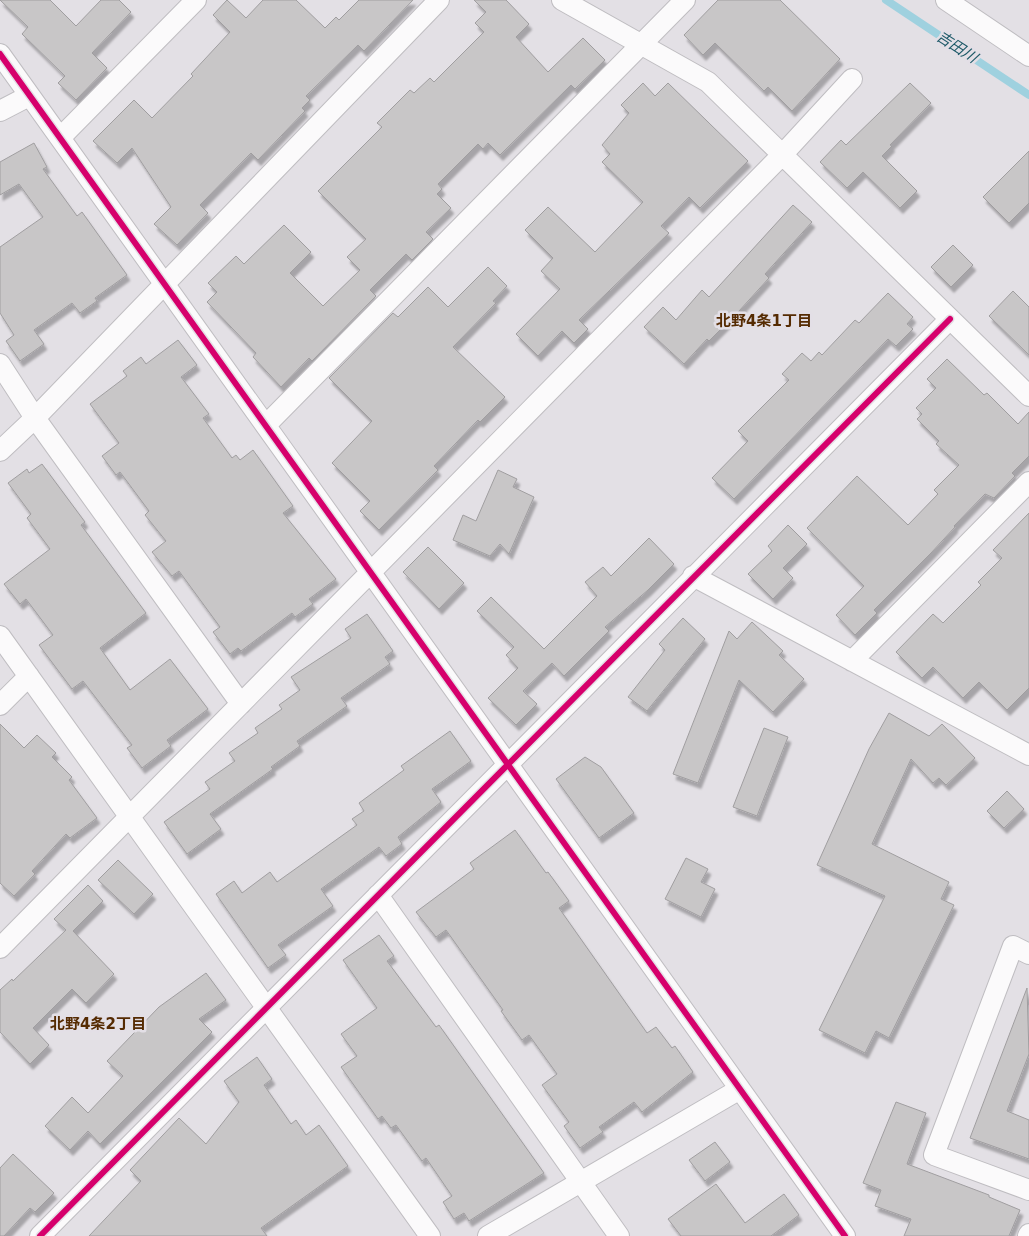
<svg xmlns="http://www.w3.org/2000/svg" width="1029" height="1236" viewBox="0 0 1029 1236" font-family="'DejaVu Sans','Noto Sans JP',sans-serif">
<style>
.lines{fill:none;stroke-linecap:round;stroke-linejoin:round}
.stream{stroke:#9fd1df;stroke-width:8}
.building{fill:#c8c6c7;stroke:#a09ea0;filter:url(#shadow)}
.street-casing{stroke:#bfbdc1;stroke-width:22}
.street{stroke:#fbfafb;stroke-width:20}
.cycleway-casing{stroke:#e3dfe6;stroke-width:9}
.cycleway{stroke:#d6006c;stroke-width:6}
.labels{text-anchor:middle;stroke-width:5;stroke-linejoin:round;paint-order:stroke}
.water-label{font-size:15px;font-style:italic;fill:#1e5a68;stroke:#e3dfe6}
.neighbourhood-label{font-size:15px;font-weight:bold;fill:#552b02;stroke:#e3dfe6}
</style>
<defs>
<filter id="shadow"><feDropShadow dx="3" dy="5.5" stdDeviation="1" flood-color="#0004"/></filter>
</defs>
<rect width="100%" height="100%" fill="#e3e0e5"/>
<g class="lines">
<path class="stream" d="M886,0L1029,95"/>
</g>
<path class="building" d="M0,0H50L76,26L101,0H119L131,12L92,53L107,68L76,100L58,83L65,76L22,34L28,27Z
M227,0L246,18L263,0H296L325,28L336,17L339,20L359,0H413L364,51L358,45L306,96L310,100L302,108L305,111L258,160L251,153L200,205L208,213L177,245L154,224L171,207L132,148L117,163L93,141L134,100L152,118L193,76L191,74L230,32L213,15Z
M474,0H506L529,24L516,37L548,72L583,38L605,60L575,89L571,85L500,155L488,143L483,149L478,144L438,184L442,189L437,194L451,208L426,232L433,239L412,260L406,254L370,290L376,296L312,361L309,358L281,387L253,357L256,353L207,302L217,292L208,283L236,256L244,264L284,225L311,252L290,273L323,306L360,270L347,257L366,239L318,191L382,127L377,123L410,90L414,93L430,78L434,82L484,32L475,23L486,12Z
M718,0H780L840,59L792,111L768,87L764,91L715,43L703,55L684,35Z
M643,83L655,96L668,83L748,161L700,208L689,197L661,226L669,233L579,320L588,329L574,343L562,331L538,356L516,334L560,289L541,271L553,258L525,230L548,207L595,252L643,202L602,162L610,154L602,145L629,113L621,105Z
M910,83L931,103L890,145L892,146L882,156L917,191L900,208L863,172L847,188L820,162L841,140L846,145Z
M34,143L47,167L43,169L77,216L82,212L127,275L95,298L97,301L80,313L72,303L34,330L44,344L20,361L6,341L14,335L0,313V247L43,217L19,184L0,195V162Z
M1029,151V203L1009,223L983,197Z
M793,205L812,222L765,274L769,278L739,311L709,341L707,339L684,364L644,327L663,307L676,320L702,290L709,297Z
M953,245L973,265L951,287L931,267Z
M488,267L507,286L493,301L496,303L453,347L505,397L480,422L478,420L434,466L438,470L379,530L360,511L370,501L332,463L372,421L329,378L393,313L398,317L428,287L448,307Z
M1013,291L1029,307V355L989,316Z
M888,293L913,317L907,324L913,329L896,346L888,339L734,499L712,478L748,441L738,431L789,380L782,374L802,353L811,361L819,352L822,355L855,320L859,323Z
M178,340L197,365L181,377L209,414L203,418L232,458L236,455L240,460L253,450L293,506L283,513L336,579L309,599L313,604L295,617L292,613L241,651L238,648L230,654L213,632L220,627L179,571L172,576L152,552L166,541L145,515L149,511L120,472L116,475L102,456L119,443L90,404L127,376L123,371L141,357L146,364Z
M947,359L984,395L987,393L1018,424L1029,412V456L1012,473L1015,476L994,498L985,494L954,526L955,527L931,553L874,610L877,613L855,635L836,615L864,586L807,528L857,476L908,525L938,494L934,490L959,465L936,444L939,441L917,419L922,414L916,408L936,388L927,379Z
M42,464L85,522L81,525L146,613L100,648L130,690L170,659L208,709L167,740L171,746L142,768L127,748L132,745L83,681L72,689L39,645L53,635L26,599L20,604L4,584L50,549L27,518L31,514L8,483L27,469L29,473Z
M498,470L517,479L513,487L534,497L509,554L500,544L490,556L453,540L463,515L476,521Z
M1029,513V688L1007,710L979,682L963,698L933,667L922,678L896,652L933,614L943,623L981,585L978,582L1002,558L993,550Z
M788,525L807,544L783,568L793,578L773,599L748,574L772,551L768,546Z
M649,538L674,564L648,590L605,627L609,631L564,676L552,663L523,691L537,704L516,725L488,698L518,668L506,655L514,647L477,611L491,597L544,649L597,596L585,582L603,567L611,576Z
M428,547L464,583L439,609L403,572Z
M367,614L393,651L385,657L390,664L341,698L347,706L297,741L300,746L271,767L273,769L210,814L221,829L187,854L164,822L210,789L205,782L235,761L229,753L258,733L255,728L282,709L279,705L300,690L291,677L351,638L345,629Z
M683,618L705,639L647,711L628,697L665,650L659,644Z
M752,622L783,651L779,655L804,679L773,712L739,680L698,783L673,774L729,631L737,639Z
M889,713L929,736L942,724L975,758L946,785L939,778L933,783L911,759L872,844L949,882L941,899L954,905L889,1038L876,1031L865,1053L819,1030L885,896L817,865L869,749Z
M0,724L24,748L37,735L56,753L52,757L72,777L69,780L97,818L70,838L66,834L32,871L35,874L14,896L0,883Z
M764,728L788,737L757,816L733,807Z
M450,731L471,761L432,789L441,802L398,837L402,844L386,856L379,847L321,889L333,906L278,945L286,955L268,968L216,894L234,881L242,893L270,872L277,882L357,825L352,819L364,811L359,803L404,770L401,766Z
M585,757L601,767L634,813L599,838L556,779Z
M1007,791L1024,809L1004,828L987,811Z
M515,830L546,873L548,872L569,901L559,908L647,1033L656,1027L672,1048L675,1046L693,1072L642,1112L634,1102L599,1127L603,1132L580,1148L564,1126L569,1122L542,1085L557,1074L529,1035L522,1040L501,1011L503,1010L446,930L436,937L416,912L474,869L470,863Z
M686,858L708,869L701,882L715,889L701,917L665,899Z
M118,860L153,894L134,914L98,880Z
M88,885L103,901L73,931L114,974L86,1003L72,989L33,1028L49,1045L30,1064L0,1032V990L12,979L13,981L66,930L54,919Z
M379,935L394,956L387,961L436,1027L439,1025L544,1173L469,1221L464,1213L454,1219L443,1202L452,1196L426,1158L422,1161L396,1125L391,1128L382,1116L378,1119L341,1067L357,1056L341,1034L377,1008L343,960Z
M206,973L226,1000L199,1019L212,1032L100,1144L88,1131L70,1150L45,1126L72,1097L88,1113L123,1076L107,1061L159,1007Z
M1027,988L1029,1054L1007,1111L1029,1120V1159L970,1138Z
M257,1057L272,1079L264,1085L291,1124L296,1120L306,1135L319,1125L348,1166L261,1228L267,1236H89L141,1181L130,1170L179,1118L206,1144L239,1102L224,1081Z
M896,1102L926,1113L907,1164L989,1195V1197L1020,1210L1009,1236H904L911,1219L875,1206L881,1190L863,1183Z
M715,1142L730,1162L705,1181L689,1160Z
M13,1154L54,1193L35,1212L30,1208L4,1236H0V1168Z
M716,1184L745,1223L784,1194L799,1215L771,1236H681L668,1219Z"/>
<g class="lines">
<defs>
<path id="street" d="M562,0L708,82L1029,396
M946,0L1029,56
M0,54L845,1236
M0,111L29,96
M60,138L196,0
M0,364L35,418L241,704
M266,425L685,0
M0,451L35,418L439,0
M693,576L1029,755
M0,636L430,1236
M852,661L1029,482
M0,705L29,676
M378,895L619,1236
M0,948L782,155L852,79
M1029,954L1013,946L934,1155L1029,1190
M40,1236L950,319
M488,1236L740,1089
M1028,1236L1029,1234"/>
</defs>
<use href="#street" class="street-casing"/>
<use href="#street" class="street"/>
<defs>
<path id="cycleway" d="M0,54L845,1236
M40,1236L950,319"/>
</defs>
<use href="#cycleway" class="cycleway-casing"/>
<use href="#cycleway" class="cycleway"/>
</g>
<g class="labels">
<g class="water-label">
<text transform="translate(957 47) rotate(33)" y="5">吉田川</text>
</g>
<g class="neighbourhood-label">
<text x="764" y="326">北野4条1丁目</text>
<text x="98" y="1029">北野4条2丁目</text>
</g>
</g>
</svg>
